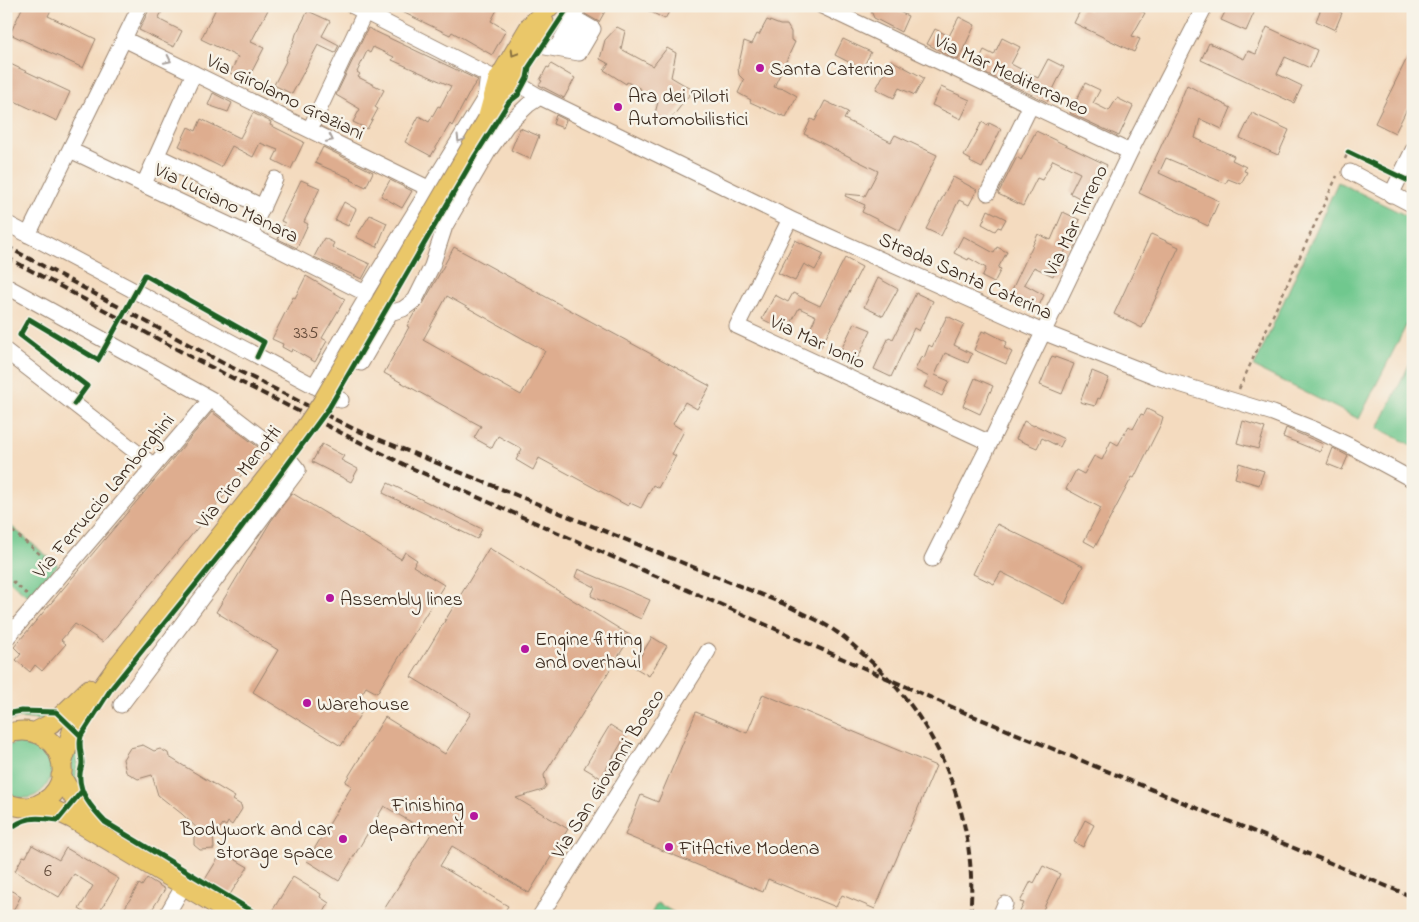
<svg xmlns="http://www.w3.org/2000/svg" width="1419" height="922" viewBox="0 0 1419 922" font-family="'Indie Flower',sans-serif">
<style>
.green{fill:#6fc88e;stroke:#557956}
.building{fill:#dead8f;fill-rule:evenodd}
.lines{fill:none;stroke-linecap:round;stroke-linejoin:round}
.minor-casing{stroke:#98826e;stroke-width:17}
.major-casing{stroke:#98826e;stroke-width:21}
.path{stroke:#98826e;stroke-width:2.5;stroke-dasharray:4 4;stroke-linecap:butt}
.minor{stroke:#fff;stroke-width:15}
.major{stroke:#eac769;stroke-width:19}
.rail{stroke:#3b2a1e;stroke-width:4;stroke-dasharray:8 4;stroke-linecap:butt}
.major-bridge-casing{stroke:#98826e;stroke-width:21;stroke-linecap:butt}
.major-bridge{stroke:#eac769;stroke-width:19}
.cycleway-casing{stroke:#f7f3e8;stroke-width:8}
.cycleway{stroke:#1b5e20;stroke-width:5}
.oneway{stroke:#8a7140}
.oneway2{stroke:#a79f9a}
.poi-dot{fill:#b5179e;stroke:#f7f3e8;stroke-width:2}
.labels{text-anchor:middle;stroke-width:5;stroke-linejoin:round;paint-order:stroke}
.number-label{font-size:18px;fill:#644b3a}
.poi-label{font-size:20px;fill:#3b2a1e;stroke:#f7f3e8;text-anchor:start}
.street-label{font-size:20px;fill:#3b2a1e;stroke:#f7f3e8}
</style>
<rect width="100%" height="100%" fill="#f7f3e8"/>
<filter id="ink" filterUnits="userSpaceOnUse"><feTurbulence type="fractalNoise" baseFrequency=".02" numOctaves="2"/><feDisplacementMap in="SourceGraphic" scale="10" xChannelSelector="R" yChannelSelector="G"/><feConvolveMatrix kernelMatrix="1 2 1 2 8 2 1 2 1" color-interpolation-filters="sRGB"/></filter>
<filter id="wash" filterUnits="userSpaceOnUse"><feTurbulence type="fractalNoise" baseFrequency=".0096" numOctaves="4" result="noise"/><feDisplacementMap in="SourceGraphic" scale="20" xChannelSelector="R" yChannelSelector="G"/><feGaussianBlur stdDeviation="1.12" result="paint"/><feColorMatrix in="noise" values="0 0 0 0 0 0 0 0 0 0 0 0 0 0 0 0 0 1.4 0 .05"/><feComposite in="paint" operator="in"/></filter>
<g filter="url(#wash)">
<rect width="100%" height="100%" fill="#f4dbbf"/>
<path class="green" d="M1338,182L1413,219V312L1359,419L1254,367Z
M1413,357V446L1378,428Z
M6,522L58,565L30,598L6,578Z
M17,713H49L52,714L45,720L19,718L6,722V716Z
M23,741C76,747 47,819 6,792V747L16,742Z
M75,748L78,761L76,776L78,787C68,773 71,764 75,748Z
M657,903L680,916H650Z"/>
<g id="blocks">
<path class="building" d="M23,6H53L48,16L96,39L83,68L10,34Z
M151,6H165L158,19L182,31L174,47L139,30Z
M217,6H270L251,42L264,48L247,81L230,73L238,57L201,39Z
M390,6H499L491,21L506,30L492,55L452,32L450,35Z
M587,6H608L599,22L585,14Z
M639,6H672L665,19Z
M869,6H894L895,10L908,16L901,32L874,18Z
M1091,6H1132L1145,13L1132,36L1140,39L1134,52L1074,23L1082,7L1089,11Z
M1228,6H1257L1246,31L1221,20Z
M1322,6H1327L1342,13L1335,30L1316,21Z
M308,11L330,21L322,36L339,45L335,53L318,45L292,94L274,85L286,61L285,60L294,41L296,34Z
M959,17L975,25L958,60L927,44L935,29L949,36Z
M767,20L780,25H787L791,32V40L795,42L774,87L785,89L797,96L786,117L782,115L781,116L750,102L751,100L738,93L744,80L739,75L738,68L744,41L752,44L757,34L759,35Z
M617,27L625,31L621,49L653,66L667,48L676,53L671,77L693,90L667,124L654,117L658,102L640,93L641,89L627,82L626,84L604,70L609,64L600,59L605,40Z
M1267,27L1317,50L1310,68L1285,57L1277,74L1302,86L1294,103L1201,60L1209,43L1244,59L1248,51L1256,54Z
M368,28L478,80L472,88L452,126L450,124L431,156L405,142L419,116L429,122L438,106L440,107L451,86L392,60L394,57L373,47L370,53L367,51L357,72L360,74L358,77L384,90L375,107L378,109L367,129L353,122L360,109L336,95Z
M1002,38L1020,47L1011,64L1038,78L1048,59L1064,67L1047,102L975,68L984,50L994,55Z
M843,39L871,52L862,69L835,55Z
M1413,46V97L1395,133L1375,123Z
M891,60L924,78L915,95L899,88L894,98L876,89Z
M6,62L70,92L57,121L6,97Z
M551,64L575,78L564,98L539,85L542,81L540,80L547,67L549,68Z
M1085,83L1100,90L1093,103L1109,111L1117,98L1133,106L1119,136L1070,113Z
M1187,85L1231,108L1222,129L1200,119L1195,138L1234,156L1232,160L1246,167L1244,171L1247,172L1241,184L1228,179L1226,183L1222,182L1166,158L1159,173L1219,201L1208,226L1139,193L1177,112L1176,111Z
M941,87L970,100L961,119L932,105Z
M213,93L232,103L228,112L208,105Z
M825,101L848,112L844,119L891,142L895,135L937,155L900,231L862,212L865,205L845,196L846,194L865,196L878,171L804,134L811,119L815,121Z
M253,113L271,122L270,125L304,142L291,169L273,160L278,150L260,143L253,157L232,146L221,167L179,146L188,127L196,131L201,119L240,138Z
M1252,113L1289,130L1278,155L1240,138Z
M556,115L566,120L563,128L553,124Z
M982,122L988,126L989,123L1001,129L982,168L970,162L971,160L964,156Z
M520,128L539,136L530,159L511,150Z
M1036,131L1107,165L1092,196L1090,195L1087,202L1070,193L1080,173L1053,160L1042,180L1037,178L1023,206L998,194L1017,157L1021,160Z
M323,147L373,172L366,187L351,180L352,179L315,163Z
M953,177L977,190L969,205L959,200L941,236L926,229Z
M301,180L320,188L304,222L308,224L297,248L278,239L285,223L281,221Z
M390,180L412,191L402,208L381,196Z
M344,202L356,209L348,226L335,220Z
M988,210L1006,219L1001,228L998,227L995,231L982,224Z
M1063,212L1080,220L1053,276L1034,267L1024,284L1044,295L1037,310L1009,296L1038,234L1051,240Z
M370,215L387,223L377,247L356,237Z
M1151,234L1179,247L1142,328L1114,314Z
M963,236L994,253L997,247L1007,252L998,268L1001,269L994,283L982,277L986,268L969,258L968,260L954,253Z
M324,238L334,243L332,247L370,264L362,279L314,257Z
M795,240L824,254L815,270L804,264L795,281L778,273Z
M454,247L710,386L697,409L685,402L673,424L684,431L672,454L676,456L658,488L653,485L641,508L630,503L628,506L539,458L533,470L516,460L522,449L498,436L492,448L474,438L481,426L384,373L409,327L407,326L415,312L423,304ZM447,296L545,351L521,395L423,340Z
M845,258L862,267L821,347L805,340L816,316L799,308L787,331L762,319L775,295L788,302L793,293L820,306Z
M306,276L345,299L322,338L327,341L315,362L292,349L291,352L282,347L283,344L272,339L293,297L295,298Z
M878,278L898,289L883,316L864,307Z
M916,293L933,301L919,331L914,328L891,377L874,369L889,337L893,339Z
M947,316L964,324L954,345L972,354L968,363L945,353L935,375L949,381L942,396L924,387L929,377L915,370L921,357L924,358L929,345L932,347Z
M854,323L871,330L856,362L839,354Z
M982,331L986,333V331L1007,342L1004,348L1012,352L1006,364L974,350Z
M1052,356L1074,364L1062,394L1040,385Z
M1092,371L1109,378L1100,399L1098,398L1095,406L1080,402Z
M975,378L993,386L980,414L963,406Z
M1147,409L1163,417L1161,424L1134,478L1132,477L1095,547L1084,541L1101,508L1066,489L1076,470L1084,474L1094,456L1102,460L1111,441L1118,445L1129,426L1133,429L1141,414L1144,415Z
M212,412L262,450L103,642L75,624L61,640L66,644L42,671L35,665L30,672L16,660L21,654L14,647Z
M1024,421L1034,426L1035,425L1064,439L1060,447L1042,438L1037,448L1016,439Z
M1243,421L1265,428L1258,449L1237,443Z
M1286,428L1323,444L1320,452L1283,437Z
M322,444L344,456L341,460L358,469L351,482L312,462Z
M1333,448L1348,456L1342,470L1327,464Z
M1239,463L1264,471L1259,485L1235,478Z
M388,483L482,529L477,539L383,493Z
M292,493L401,559L405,552L417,560L413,566L444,585L377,693L366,687L353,708L361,713L341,746L253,692L278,650L216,612L271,521Z
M997,524L1083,566L1065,604L1001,572L994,584L973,574Z
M489,548L631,636L544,775L546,786L543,790L516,798L568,829L529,893L452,846L440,866L508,906L502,916H380L431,834L384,806L339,881L307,861L352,786L345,782L385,717L445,754L471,713L411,677Z
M578,569L650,600L641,619L591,596L595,587L575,577Z
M652,637L667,646L649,676L634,667Z
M763,694L936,766L875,909L842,895L836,907L768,879L763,892L625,835L641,795L658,802L696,712L747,733Z
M610,725L626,735L601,778L584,768Z
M143,745L154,751L160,749L168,753L169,757L235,797L233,800L241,805L242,809L232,825L228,822L226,826L223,824L220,828L213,829L214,849L200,850L194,845V837L200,831L182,814L158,795L152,775L138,779L126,772L123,759L130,748Z
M1085,820L1094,825L1083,847L1074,842Z
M32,845L59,860L66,848L119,879L97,916H90L79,909L93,886L74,874L59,897L15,871L23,856L26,857Z
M222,852L248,867L229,896L204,881Z
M1043,866L1060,874L1040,916H1018L1024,903L1020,902L1031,881L1034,883Z
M293,877L321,894L320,897L329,903L322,916H269Z
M147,878L165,889L148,916H120L139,884L142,886Z
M6,888L21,896L10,916H6Z"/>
</g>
</g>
<g filter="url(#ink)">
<use href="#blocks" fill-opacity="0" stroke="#98826e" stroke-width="1"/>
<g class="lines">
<defs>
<path id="minor" d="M353,6L496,79
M822,6L1130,152
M124,39L430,189
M534,45L579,53L593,29L574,18L578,6
M556,49L574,18
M567,51L583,23
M513,81L540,97L790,219L1043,332L1160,378L1273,413L1316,430L1350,446L1413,480
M310,129L365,12
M70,150L250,235L365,293
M157,156L263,207
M1350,172L1413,205
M144,184L194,73
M988,193L1031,105
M1391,195L1413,150
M790,219L737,326L990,443
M6,223L341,400
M28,235L140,6
M250,235L275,179
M6,286L211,399L289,459L298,470L121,705
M365,300V293L485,98L488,75
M369,302L390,313L403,309L415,300L432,266L445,226L488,152L507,125L528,105L540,97
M6,351L154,466
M339,352L361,363L390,313
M314,386L365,300
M932,559L990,443L1130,152L1205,6
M6,639L211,399
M166,916L184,885
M540,916L708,651
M1000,916L1005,904"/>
<path id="major" d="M495,108C514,81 531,53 544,22
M487,120L498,80L530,26L550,6
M35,732C60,721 70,707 89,689
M6,734C60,716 84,786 37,805C26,809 16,807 6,803
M62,764L73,728L119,664
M61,776L75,800L95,828
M33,806L54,810L73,819L235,916"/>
</defs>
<use href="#minor" class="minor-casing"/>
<use href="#major" class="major-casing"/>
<path class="path" d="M1345,159L1348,152
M1239,389L1337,176
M6,526L53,565
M6,576L27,594"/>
<use href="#minor" class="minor"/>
<use href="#major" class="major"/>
<path class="rail" d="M6,246L221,362L356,430L784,604C802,613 821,621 838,633C847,639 855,647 864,655C875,665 886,675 896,687C949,747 978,836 970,916
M6,257L195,359L407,466L961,711L1413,897"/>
<defs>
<path id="major-bridge" d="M119,664L301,434L322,403L487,120"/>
</defs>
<use href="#major-bridge" class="major-bridge-casing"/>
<use href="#major-bridge" class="major-bridge"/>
<defs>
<path id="cycleway" d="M1348,152L1413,183
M74,404L87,386L20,335L29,319L98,360L145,275L264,342L257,357
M6,714L21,711L56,712L81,736
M6,832C24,816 35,817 58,820L82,791
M260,916L105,822C93,809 78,793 80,774C80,770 82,767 82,763C82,753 78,746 81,736L111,689L235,536L329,408L475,156L509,102L518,95L527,78L529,67L569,6"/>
</defs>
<use href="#cycleway" class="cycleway-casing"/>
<use href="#cycleway" class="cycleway"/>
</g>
<defs><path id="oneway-chevron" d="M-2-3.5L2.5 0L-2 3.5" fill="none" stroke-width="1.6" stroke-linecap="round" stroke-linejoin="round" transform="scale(1.25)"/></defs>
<use class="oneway" href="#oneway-chevron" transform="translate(514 53) rotate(121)"/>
<g class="oneway2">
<use href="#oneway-chevron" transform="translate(168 60) rotate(26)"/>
<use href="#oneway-chevron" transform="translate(330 139) rotate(26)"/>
<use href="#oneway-chevron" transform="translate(460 139) rotate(121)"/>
</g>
</g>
<g class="poi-dot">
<circle cx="760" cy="68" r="5"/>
<circle cx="618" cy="107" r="5"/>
<circle cx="330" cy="598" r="5"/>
<circle cx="525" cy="649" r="5"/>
<circle cx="307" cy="703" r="5"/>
<circle cx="474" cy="816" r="5"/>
<circle cx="343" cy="839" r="5"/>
<circle cx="669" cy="847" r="5"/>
</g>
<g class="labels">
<g class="number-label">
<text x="306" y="338">335</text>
<text x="48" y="876">6</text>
</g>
<g class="poi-label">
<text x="770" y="75">Santa Caterina</text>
<text x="628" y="102">Ara dei Piloti<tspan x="628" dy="23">Automobilistici</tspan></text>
<text x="340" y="605">Assembly lines</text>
<text x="535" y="645">Engine fitting<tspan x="535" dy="23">and overhaul</tspan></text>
<text x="317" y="710">Warehouse</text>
<text x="464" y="811" text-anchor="end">Finishing<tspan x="464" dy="23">department</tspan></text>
<text x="333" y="835" text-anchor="end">Bodywork and car<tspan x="333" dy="23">storage space</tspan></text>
<text x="679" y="854">FitActive Modena</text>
</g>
<g class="street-label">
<text transform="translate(1012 74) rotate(25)" y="7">Via Mar Mediterraneo</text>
<text transform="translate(286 96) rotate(26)" y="7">Via Girolamo Graziani</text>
<text transform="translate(227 202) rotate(26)" y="7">Via Luciano Manara</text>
<text transform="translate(1075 220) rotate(-64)" y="7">Via Mar Tirreno</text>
<text transform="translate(966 275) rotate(24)" y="7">Strada Santa Caterina</text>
<text transform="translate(818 341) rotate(25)" y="7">Via Mar Ionio</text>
<text transform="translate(238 476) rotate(-52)" y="7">Via Ciro Menotti</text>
<text transform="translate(103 495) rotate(-50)" y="7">Via Ferruccio Lamborghini</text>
<text transform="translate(607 773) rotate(-58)" y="7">Via San Giovanni Bosco</text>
</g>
</g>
<rect width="1419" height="922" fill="none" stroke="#f7f3e8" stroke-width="25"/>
</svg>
